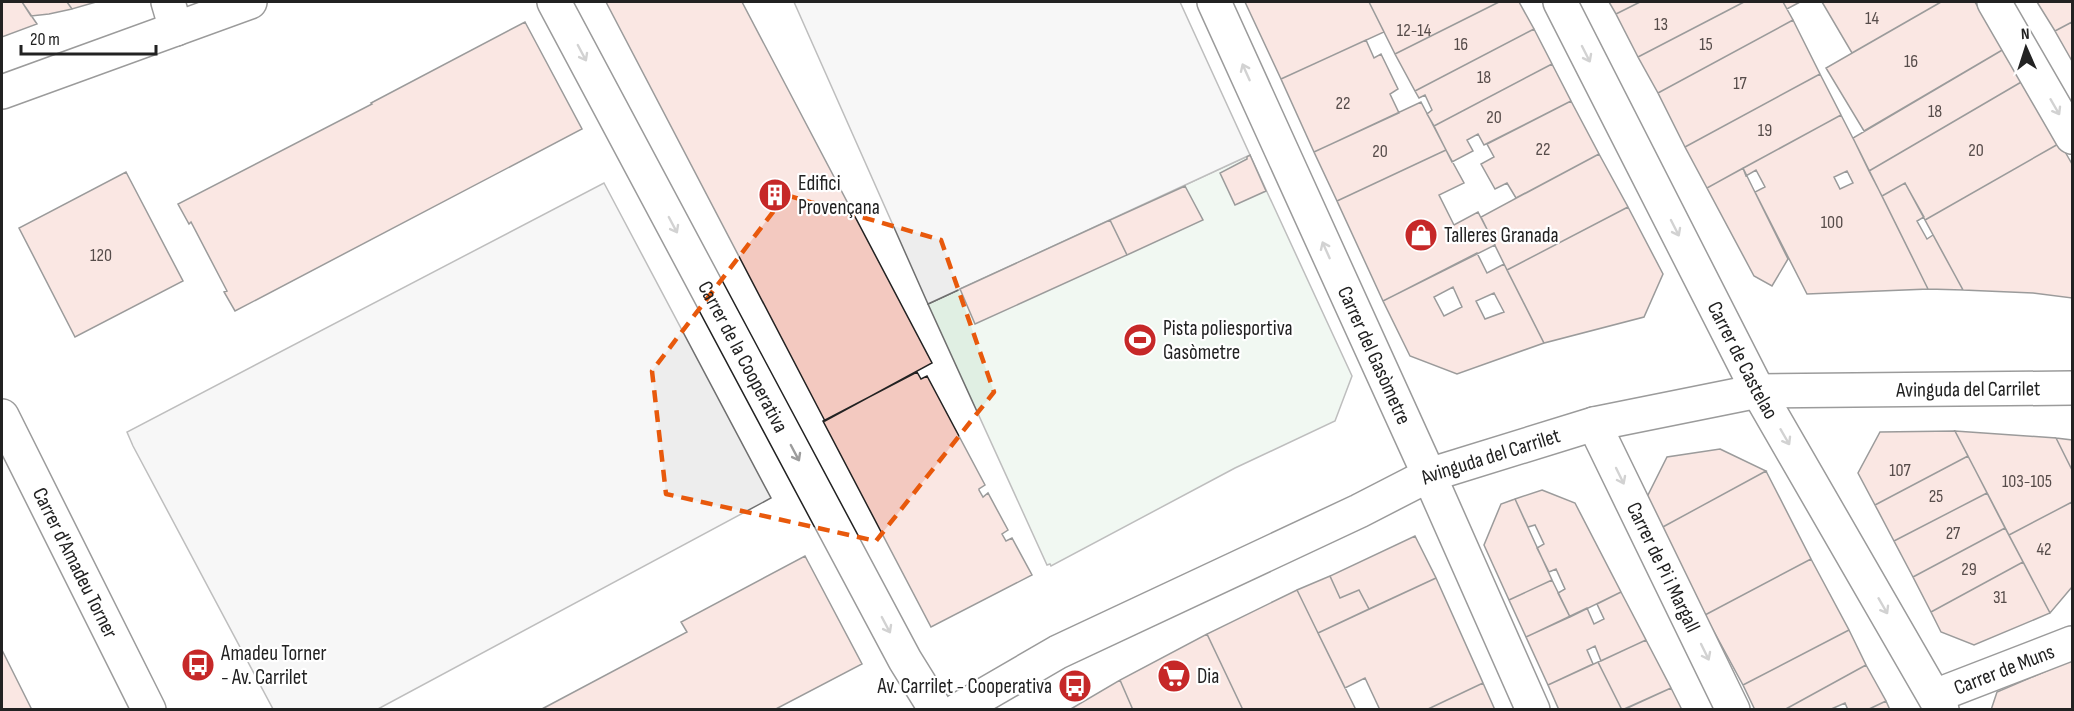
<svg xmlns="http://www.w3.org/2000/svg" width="2074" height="711" viewBox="0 0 2074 711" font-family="'Sofia Sans Condensed',sans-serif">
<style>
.green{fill:#e0efe3;stroke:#6f6f6f;stroke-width:1.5}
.parking{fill:#ededed;stroke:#6f6f6f;stroke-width:1.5}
.building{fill:#f3c9c0;stroke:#222;stroke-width:1.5;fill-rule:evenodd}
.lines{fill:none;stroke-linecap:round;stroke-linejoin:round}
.minor-casing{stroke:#222;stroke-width:36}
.tertiary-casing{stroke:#222;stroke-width:36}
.minor{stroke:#fff;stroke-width:33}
.tertiary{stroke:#fff;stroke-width:33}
.oneway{stroke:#9c9c9c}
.marked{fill:none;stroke:#e8590c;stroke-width:4.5;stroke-dasharray:12 8;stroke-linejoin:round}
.labels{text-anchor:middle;stroke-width:4.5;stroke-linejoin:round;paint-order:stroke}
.number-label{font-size:18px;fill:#564c4a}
.poi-label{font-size:21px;fill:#222;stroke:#fff;text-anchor:start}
.street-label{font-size:21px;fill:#222;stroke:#fff}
</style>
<rect width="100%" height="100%" fill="#fff"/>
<path class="green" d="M1250,155L1352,376L1335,421L1235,468L1051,566L1050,564L1047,565L928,304Z"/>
<path class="parking" d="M794,2H1180L1250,155L928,304Z
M604,183L771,498L378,709H273L133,446L127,432Z"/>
<path class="building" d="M2,2H22L37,24L2,37Z
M22,2H67L72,9L49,14L31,16Z
M67,2H96L72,9Z
M606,2H742L932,363L825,421Z
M1245,2H1369L1384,32L1281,79Z
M1369,2H1499L1395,54Z
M1499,2H1519L1534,29L1415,91L1395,54Z
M1609,2H1640L1616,14Z
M1640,2H1744L1638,57L1616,14Z
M1744,2H1783L1793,20L1658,93L1638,57Z
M1783,2H1800L1787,9Z
M1822,2H1941L1852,53Z
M1941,2H1975L2004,49L1864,131L1826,68Z
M2037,2H2072V22L2055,31Z
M1793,20L1820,74L1685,147L1658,93Z
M525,22L582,129L235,311L224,292L227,291L191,222L189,224L178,204L372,104L371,103Z
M2072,22V61L2055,31Z
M1534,29L1552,64L1434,126L1427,114L1432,110L1425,95L1419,98L1415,91Z
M1366,40L1374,58L1381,54L1398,89L1390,94L1399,113L1314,152L1281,79Z
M2004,49L2023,81L1869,171L1853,138Z
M1552,64L1571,101L1484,145L1478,134L1467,140L1473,151L1452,162L1434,126Z
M1820,74L1841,115L1707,188L1685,147Z
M2023,81L2060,143L1925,220L1905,183L1882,196L1869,171Z
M1571,101L1599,154L1516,198L1507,183L1495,189L1481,164L1494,157L1487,144Z
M1421,102L1446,150L1337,201L1314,152Z
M1841,115L1859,150L1928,289L1807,294L1755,192L1765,187L1756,170L1746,176L1743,168ZM1847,171L1853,183L1840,189L1834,177Z
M2060,143L2072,164V298L2033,293L1963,290L1925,220Z
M1446,150L1464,183L1439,195L1454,225L1478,212L1495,245L1383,301L1337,201Z
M1599,154L1628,207L1507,270L1481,217Z
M1250,155L1266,191L1235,205L1220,173L1247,159V157Z
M1743,168L1788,259L1772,286L1754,276L1707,188Z
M126,172L183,281L75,337L19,228Z
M1905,183L1924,217L1917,221L1927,239L1933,235L1963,290L1928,289L1882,196Z
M1185,186L1203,220L1127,255L1110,220Z
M1628,207L1663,274L1644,317L1544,343L1507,270Z
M1110,220L1127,255L975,324L960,289Z
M1477,253L1487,273L1504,264L1544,343L1457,374L1410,356L1383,301ZM1453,287L1462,307L1444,316L1434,297ZM1494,293L1504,312L1485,319L1476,301Z
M917,372L921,379L927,376L985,485L979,489V490L983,497L988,493L1008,530L1002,534L1006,541L1012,538L1032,575L931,627L823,421Z
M1955,431L1968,456L1875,505L1858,473L1880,432Z
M1955,431L2056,438L2072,470V502L2009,535Z
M2056,438L2072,440V470Z
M1720,449L1766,471L1661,528L1646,499L1667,457Z
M1968,456L1987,493L1894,541L1875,505Z
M1766,471L1811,559L1705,615L1661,528Z
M1542,490L1575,503L1621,592L1570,617L1558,593L1565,589L1556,569L1549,572L1537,548L1544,544L1535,525L1528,527L1515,499Z
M1987,493L2005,528L1913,577L1894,541Z
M1515,499L1552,580L1509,600L1484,545L1501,504Z
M2072,502V587L2050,613L2009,535Z
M2005,528L2023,562L1931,612L1913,577Z
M1415,536L1436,578L1369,609L1359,590L1340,598L1330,576Z
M805,556L862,664L774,710H540L687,632L681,622Z
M1811,559L1849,630L1743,685L1705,615Z
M2023,562L2050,613L1974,645L1941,632L1931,612Z
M1330,576L1340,598L1359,590L1369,609L1318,633L1297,590Z
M1436,578L1483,683L1426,710H1380L1365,678L1345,688L1318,633Z
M1552,580L1570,617L1526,637L1509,600Z
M1297,590L1318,633L1356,710H1243L1207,634Z
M1621,592L1646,640L1601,661L1595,646L1587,650L1593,664L1548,685L1526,637L1587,608L1594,624L1604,619L1597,604Z
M1849,630L1866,665L1784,710H1755L1743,685Z
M1207,634L1243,710H1133L1120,680Z
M1646,640L1671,688L1622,710L1598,662Z
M2,650L32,710H2Z
M2072,660V710H1991L1997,692Z
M1598,662L1622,710H1559L1548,685Z
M1866,665L1886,701L1867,710H1848L1845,703L1829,710H1784Z
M1120,680L1133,710H1069Z
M1483,683L1495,710H1426Z
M1671,688L1682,710H1623Z
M1886,701L1890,710H1867Z"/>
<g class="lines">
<defs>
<g id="minor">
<path d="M168,2L176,29"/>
<path id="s1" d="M554,2L905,660L936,710"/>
<path id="s2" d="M1214,2L1429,475L1533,710"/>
<path id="s3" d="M1560,2L1758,391L1942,710"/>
<path d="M1994,2L2072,137"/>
<path id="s4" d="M1594,424L1733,710"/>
<path id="s5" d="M1935,696L2072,643"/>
</g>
<g id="tertiary">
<path d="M2,92L250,2"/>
<path id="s6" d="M2,416L149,710"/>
<path id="s7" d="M958,710L1058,652L1359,511L1429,475L1594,424L1758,391L2072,388"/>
</g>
</defs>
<use href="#minor" class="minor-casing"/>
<use href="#tertiary" class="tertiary-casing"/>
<use href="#minor" class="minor"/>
<use href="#tertiary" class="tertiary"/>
</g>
<defs><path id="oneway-shaft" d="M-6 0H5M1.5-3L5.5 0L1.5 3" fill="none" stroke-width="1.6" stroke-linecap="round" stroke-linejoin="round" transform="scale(1.5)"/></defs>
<g class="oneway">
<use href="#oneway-shaft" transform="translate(582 53) rotate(62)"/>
<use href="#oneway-shaft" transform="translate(1586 54) rotate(63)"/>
<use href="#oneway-shaft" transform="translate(1246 72) rotate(-114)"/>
<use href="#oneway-shaft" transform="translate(2055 107) rotate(60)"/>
<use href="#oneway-shaft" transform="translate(673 225) rotate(62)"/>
<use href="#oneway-shaft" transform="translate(1675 228) rotate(63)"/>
<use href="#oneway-shaft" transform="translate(1326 250) rotate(-114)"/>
<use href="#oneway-shaft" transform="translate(1785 437) rotate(60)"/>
<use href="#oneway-shaft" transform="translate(795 453) rotate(62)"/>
<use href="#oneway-shaft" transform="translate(1620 476) rotate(64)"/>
<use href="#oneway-shaft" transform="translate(1883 606) rotate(60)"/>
<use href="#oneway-shaft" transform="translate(886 625) rotate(62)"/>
<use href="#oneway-shaft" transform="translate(1705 652) rotate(64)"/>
</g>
<path d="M0 0H2074V711H0ZM786,195L941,240L994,392L876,541L666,494L652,371Z" fill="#fff" fill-opacity=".55" fill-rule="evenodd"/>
<path class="marked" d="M786,195L941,240L994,392L876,541L666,494L652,371Z"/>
<defs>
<symbol id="building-disc" viewBox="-11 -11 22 22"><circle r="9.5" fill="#c62828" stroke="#fff"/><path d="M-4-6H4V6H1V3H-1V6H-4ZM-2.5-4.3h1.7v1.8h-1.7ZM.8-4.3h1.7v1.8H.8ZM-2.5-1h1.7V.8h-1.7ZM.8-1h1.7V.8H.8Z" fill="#fff"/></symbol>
<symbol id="shop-disc" viewBox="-11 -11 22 22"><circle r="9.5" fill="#c62828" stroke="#fff"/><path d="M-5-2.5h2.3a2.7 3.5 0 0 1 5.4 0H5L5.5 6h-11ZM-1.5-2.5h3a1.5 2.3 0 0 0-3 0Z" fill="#fff"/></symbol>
<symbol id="stadium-disc" viewBox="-11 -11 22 22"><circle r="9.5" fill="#c62828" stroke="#fff"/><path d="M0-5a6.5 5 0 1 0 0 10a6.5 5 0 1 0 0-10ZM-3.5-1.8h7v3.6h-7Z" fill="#fff"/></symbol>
<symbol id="bus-disc" viewBox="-11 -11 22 22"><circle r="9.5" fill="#c62828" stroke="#fff"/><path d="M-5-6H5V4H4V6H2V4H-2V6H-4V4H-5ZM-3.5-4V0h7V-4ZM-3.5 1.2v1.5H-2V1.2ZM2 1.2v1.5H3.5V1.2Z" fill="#fff"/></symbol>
<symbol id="supermarket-disc" viewBox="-11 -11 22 22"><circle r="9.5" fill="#c62828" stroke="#fff"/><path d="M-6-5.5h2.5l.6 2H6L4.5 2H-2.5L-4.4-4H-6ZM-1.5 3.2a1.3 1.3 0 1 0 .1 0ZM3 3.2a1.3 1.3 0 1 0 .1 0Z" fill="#fff"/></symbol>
</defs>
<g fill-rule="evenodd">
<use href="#building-disc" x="756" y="176" width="38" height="38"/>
<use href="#shop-disc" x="1402" y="216" width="38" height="38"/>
<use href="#stadium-disc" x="1121" y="321" width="38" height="38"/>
<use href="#bus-disc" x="179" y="646" width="38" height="38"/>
<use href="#supermarket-disc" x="1155" y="657" width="38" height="38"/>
<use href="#bus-disc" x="1056" y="667" width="38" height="38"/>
</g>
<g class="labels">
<g class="number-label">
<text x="1872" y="24">14</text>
<text x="1661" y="30">13</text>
<text x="1414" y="36">12-14</text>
<text x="1461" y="50">16</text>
<text x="1706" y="50">15</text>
<text x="1911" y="67">16</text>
<text x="1484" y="83">18</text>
<text x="1740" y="89">17</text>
<text x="1343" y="109">22</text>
<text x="1935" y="117">18</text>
<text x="1494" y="123">20</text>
<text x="1765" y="136">19</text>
<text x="1543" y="155">22</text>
<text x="1976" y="156">20</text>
<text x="1380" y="157">20</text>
<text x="1832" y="228">100</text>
<text x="101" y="261">120</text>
<text x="1900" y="476">107</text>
<text x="2027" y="487">103-105</text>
<text x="1936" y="502">25</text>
<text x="1953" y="539">27</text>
<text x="2044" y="555">42</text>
<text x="1969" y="575">29</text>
<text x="2000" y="603">31</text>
</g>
<g class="poi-label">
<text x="798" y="190">Edifici<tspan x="798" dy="24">Provençana</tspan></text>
<text x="1444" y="242">Talleres Granada</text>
<text x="1163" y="335">Pista poliesportiva<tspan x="1163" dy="24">Gasòmetre</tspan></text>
<text x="221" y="660">Amadeu Torner<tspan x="221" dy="24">- Av. Carrilet</tspan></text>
<text x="1197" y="683">Dia</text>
<text x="1052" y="693" text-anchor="end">Av. Carrilet - Cooperativa</text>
</g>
<g class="street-label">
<text dy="7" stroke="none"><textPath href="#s2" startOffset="388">Carrer del Gasòmetre</textPath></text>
<text dy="7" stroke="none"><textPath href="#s1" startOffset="402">Carrer de la Cooperativa</textPath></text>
<text dy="7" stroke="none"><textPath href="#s3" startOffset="402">Carrer de Castelao</textPath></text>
<text dy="7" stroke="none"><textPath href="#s7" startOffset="1077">Avinguda del Carrilet</textPath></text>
<text dy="7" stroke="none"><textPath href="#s7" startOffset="591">Avinguda del Carrilet</textPath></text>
<text dy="7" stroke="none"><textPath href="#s6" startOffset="164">Carrer d'Amadeu Torner</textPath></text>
<text dy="7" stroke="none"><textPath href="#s4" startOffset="159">Carrer de Pi i Margall</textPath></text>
<text dy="7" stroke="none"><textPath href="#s5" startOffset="74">Carrer de Muns</textPath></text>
</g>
</g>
<rect width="2074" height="711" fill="none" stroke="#222222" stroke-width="6"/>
<g transform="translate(2026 48) rotate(357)" stroke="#ffffff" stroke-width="4.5" paint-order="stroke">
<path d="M0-4.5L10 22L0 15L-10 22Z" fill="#222222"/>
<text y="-9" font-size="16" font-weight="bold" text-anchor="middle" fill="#222222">N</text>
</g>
<path d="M21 45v9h135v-9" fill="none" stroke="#222222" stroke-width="3"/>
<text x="30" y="45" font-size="18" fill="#222222" stroke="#ffffff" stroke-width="4.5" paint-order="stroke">20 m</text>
</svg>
